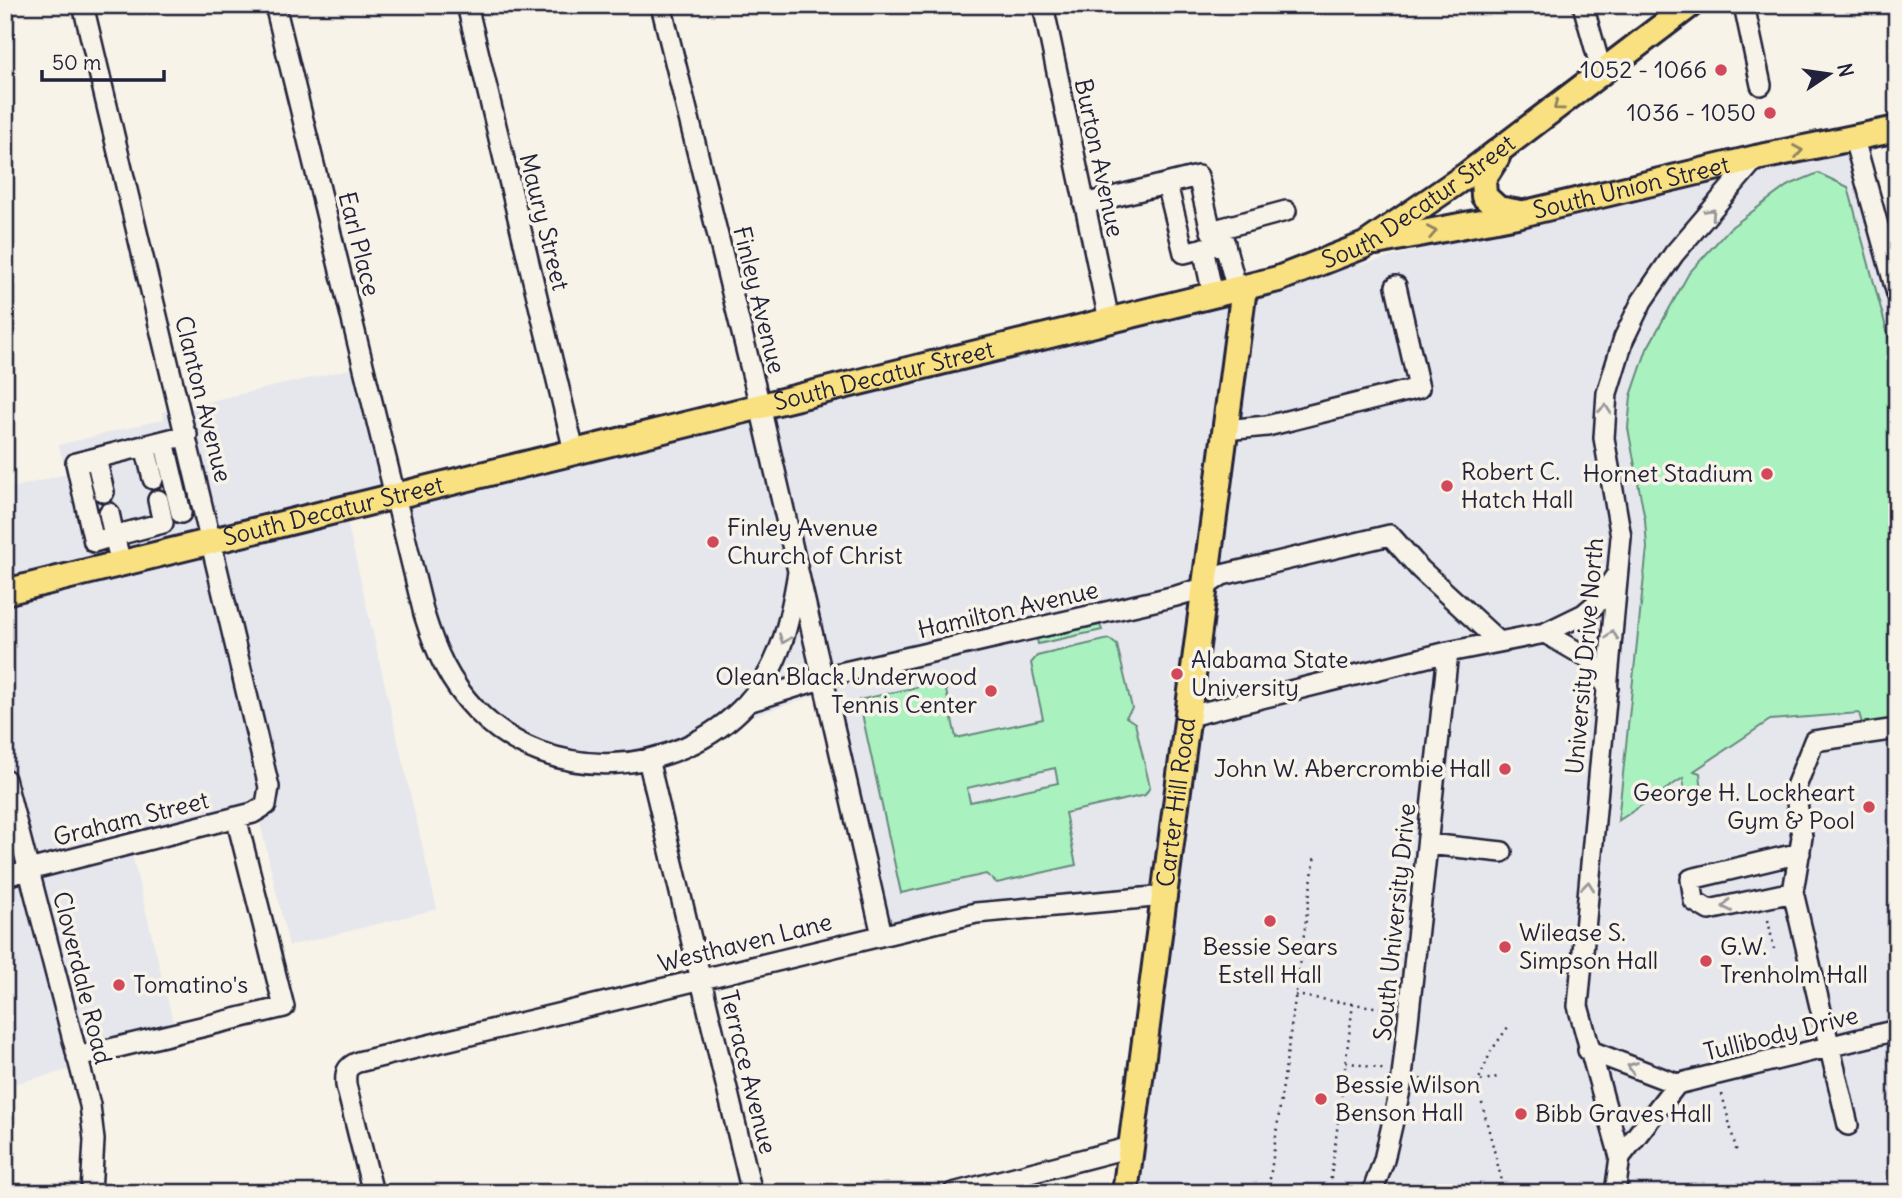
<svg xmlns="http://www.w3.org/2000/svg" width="1902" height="1198" viewBox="0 0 1902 1198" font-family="Delius,sans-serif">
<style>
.built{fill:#e6e6ed}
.green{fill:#a9f2bf;stroke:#668a7d;stroke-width:2;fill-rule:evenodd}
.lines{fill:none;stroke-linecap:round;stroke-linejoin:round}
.minor-casing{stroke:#22223b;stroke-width:24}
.major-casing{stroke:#22223b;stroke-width:30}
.path{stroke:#22223b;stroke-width:2.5;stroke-dasharray:2 5;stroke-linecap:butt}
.minor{stroke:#f7f3e8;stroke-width:19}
.major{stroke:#f9e181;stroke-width:24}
.oneway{stroke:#8e825e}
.oneway2{stroke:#97959a}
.poi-dot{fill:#d1495b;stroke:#f7f3e8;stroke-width:2.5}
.labels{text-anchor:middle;stroke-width:7;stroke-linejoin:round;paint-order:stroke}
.poi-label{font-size:24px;fill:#22223b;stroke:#f7f3e8;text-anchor:start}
.street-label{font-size:24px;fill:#22223b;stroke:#f7f3e8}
</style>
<rect width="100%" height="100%" fill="#f7f3e8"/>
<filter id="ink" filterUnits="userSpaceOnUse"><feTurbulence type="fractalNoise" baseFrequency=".0143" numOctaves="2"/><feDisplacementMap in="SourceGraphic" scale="14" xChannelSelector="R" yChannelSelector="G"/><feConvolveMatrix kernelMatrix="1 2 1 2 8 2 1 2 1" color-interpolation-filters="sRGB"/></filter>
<g filter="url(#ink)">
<path class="built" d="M1851,148L1897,318V1193H1133L1171,890L886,928L833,690L617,760L570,756L527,739L487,711L445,657L403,498L345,513L437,909L289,946L260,822L132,855L178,1042L5,1086V490L66,474L59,445L164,419L163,412L372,364L403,497L1806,156Z"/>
<path class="green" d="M1818,173L1848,187L1897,368V722L1863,727L1859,713L1770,720L1694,771L1700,773L1702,793L1685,794L1683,778L1618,821L1647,548L1645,520L1628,428L1631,396L1647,349L1689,273L1730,228L1787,186Z
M1100,625L1102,630L1038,644L1037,639Z
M1109,639L1117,645L1132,708L1126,717L1135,723L1150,787L1145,795L1065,813L1076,865L997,883L986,874L901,893L859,700L944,681L956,738L1043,719L1031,663L1037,656ZM1055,768L1058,783L970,802L967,788Z"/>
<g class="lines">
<defs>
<path id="minor" d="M275,5L424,614C435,650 449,682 476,710C549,786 677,779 747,703C781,666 790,620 798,572
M467,5L574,451
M661,5L760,406L882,935
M1043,5L1109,320
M1583,5L1602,73
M1744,5L1761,85
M1854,139L1897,294
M1167,184L1184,253L1225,243
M1084,204L1198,176L1211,231L1286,211
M1221,230L1237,290
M1203,248L1213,295
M1225,430L1267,426L1419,388L1396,286
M164,441L181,513
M145,446L153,479
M96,458L76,463L94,542L114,536L121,563
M104,492L96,458L187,435
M109,513L114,536L163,523L158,500
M1545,633L1588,658L1608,688
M748,702L840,673L1176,596L1203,588L1222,575L1390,535L1420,569L1498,641
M1189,716L1448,652L1545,633L1584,614L1597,603L1615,577
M648,759L752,1193
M5,779L90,1105L94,1140L91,1193
M1428,844L1502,852
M5,876L253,813L266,805L269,787L83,5
M1793,892L1709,910L1694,901L1691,879L1800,853
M1588,1050L1677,1084L1897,1030
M77,1057L284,1007L236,817
M1848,1125L1793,892L1802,837L1795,789L1814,741L1897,729
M1620,1157L1578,1006L1621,537L1604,438L1607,393L1624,338L1642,301L1674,254L1756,158
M373,1193L346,1085C345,1072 346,1067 358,1062L976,913L1165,896
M953,1193L1131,1147
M1372,1193L1384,1160L1401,1086L1448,652
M1615,1193L1620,1157L1677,1084"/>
<g id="major">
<path d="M1497,157L1483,179L1484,196L1498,209L1520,213"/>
<path id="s1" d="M1376,242L1517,215L1756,158L1897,129"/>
<path id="s2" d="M5,592L1278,279L1365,245L1468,174L1690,5"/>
<path id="s3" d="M1125,1193L1244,288"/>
</g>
</defs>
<use href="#minor" class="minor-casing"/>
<use href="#major" class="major-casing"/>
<path class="path" d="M1768,920L1774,949
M1295,995L1353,1004
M1346,1062L1386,1070
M1420,1079L1448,1088L1498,1077
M1722,1094L1737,1153
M1268,1193L1315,855
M1329,1193L1353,1004L1389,1009
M1505,1193L1477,1084L1491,1051L1508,1027"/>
<use href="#minor" class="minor"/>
<use href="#major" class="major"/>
</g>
<defs><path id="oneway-chevron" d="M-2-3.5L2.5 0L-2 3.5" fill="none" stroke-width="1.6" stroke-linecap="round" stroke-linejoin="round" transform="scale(1.75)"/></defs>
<g class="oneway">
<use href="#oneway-chevron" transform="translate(1558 106) rotate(143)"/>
<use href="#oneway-chevron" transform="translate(1798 151) rotate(-10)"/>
<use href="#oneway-chevron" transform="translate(1432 232) rotate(-11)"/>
</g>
<g class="oneway2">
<use href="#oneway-chevron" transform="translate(1711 213) rotate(-47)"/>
<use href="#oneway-chevron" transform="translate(1605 409) rotate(-84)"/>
<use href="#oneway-chevron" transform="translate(1612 635) rotate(-85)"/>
<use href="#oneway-chevron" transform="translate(784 639) rotate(110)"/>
<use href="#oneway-chevron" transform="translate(1588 886) rotate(-84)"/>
<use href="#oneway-chevron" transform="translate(1727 906) rotate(168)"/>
<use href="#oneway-chevron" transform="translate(1632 1067) rotate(-159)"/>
</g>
</g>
<g class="poi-dot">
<circle cx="1721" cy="70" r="7"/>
<circle cx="1770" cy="113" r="7"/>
<circle cx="1767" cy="474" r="7"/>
<circle cx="1447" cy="486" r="7"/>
<circle cx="713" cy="542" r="7"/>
<circle cx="1177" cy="674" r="7"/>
<circle cx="991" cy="691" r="7"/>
<circle cx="1505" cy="769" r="7"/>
<circle cx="1869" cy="807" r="7"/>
<circle cx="1270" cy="921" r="7"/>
<circle cx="1505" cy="947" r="7"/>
<circle cx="1706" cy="961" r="7"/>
<circle cx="119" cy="985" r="7"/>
<circle cx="1321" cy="1099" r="7"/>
<circle cx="1521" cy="1114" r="7"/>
</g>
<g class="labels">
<g class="poi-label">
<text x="1707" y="78" text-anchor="end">1052 - 1066</text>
<text x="1756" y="121" text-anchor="end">1036 - 1050</text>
<text x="1461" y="480">Robert C.<tspan x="1461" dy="28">Hatch Hall</tspan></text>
<text x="1753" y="482" text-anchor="end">Hornet Stadium</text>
<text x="727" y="536">Finley Avenue<tspan x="727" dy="28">Church of Christ</tspan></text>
<text x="1191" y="668">Alabama State<tspan x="1191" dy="28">University</tspan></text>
<text x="977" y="685" text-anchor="end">Olean Black Underwood<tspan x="977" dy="28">Tennis Center</tspan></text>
<text x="1491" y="777" text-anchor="end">John W. Abercrombie Hall</text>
<text x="1855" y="801" text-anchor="end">George H. Lockheart<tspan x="1855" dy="28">Gym &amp; Pool</tspan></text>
<text x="1519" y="941">Wilease S.<tspan x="1519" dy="28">Simpson Hall</tspan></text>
<text x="1270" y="955" text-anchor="middle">Bessie Sears<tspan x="1270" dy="28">Estell Hall</tspan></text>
<text x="1720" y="955">G.W.<tspan x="1720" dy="28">Trenholm Hall</tspan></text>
<text x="133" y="993">Tomatino's</text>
<text x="1335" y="1093">Bessie Wilson<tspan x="1335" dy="28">Benson Hall</tspan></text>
<text x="1535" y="1122">Bibb Graves Hall</text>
</g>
<g class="street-label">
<text transform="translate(1099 158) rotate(78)" y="8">Burton Avenue</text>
<text dy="8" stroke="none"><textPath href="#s1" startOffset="261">South Union Street</textPath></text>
<text dy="8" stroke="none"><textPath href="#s2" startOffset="1472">South Decatur Street</textPath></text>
<text transform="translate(544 222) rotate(76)" y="8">Maury Street</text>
<text transform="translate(359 244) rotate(76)" y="8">Earl Place</text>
<text transform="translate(759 300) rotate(76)" y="8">Finley Avenue</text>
<text dy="8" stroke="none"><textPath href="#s2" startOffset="905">South Decatur Street</textPath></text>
<text transform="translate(203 399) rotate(76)" y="8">Clanton Avenue</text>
<text dy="8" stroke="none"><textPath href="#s2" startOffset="338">South Decatur Street</textPath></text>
<text transform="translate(1008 610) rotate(-13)" y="8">Hamilton Avenue</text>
<text transform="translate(1585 656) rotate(-85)" y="8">University Drive North</text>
<text dy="8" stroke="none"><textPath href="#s3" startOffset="394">Carter Hill Road</textPath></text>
<text transform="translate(131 819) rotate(-14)" y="8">Graham Street</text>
<text transform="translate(1395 922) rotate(-84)" y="8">South University Drive</text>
<text transform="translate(745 943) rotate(-14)" y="8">Westhaven Lane</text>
<text transform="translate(82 978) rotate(76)" y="8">Cloverdale Road</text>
<text transform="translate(1781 1034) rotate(-14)" y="8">Tullibody Drive</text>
<text transform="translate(748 1072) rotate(76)" y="8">Terrace Avenue</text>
</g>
</g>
<rect width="1902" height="1198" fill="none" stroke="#f7f3e8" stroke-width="28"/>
<rect x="14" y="14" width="1874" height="1170" fill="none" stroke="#22223b" stroke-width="2.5" filter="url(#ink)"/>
<g transform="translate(1829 74) rotate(77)" stroke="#f7f3e8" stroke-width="5" paint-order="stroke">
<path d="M0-5L12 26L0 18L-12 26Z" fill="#22223b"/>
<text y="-10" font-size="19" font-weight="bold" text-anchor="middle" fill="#22223b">N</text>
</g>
<path d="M42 70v10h122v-10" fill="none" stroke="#22223b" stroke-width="3.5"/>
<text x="52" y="70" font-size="21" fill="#22223b" stroke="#f7f3e8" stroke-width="5" paint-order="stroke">50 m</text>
</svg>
